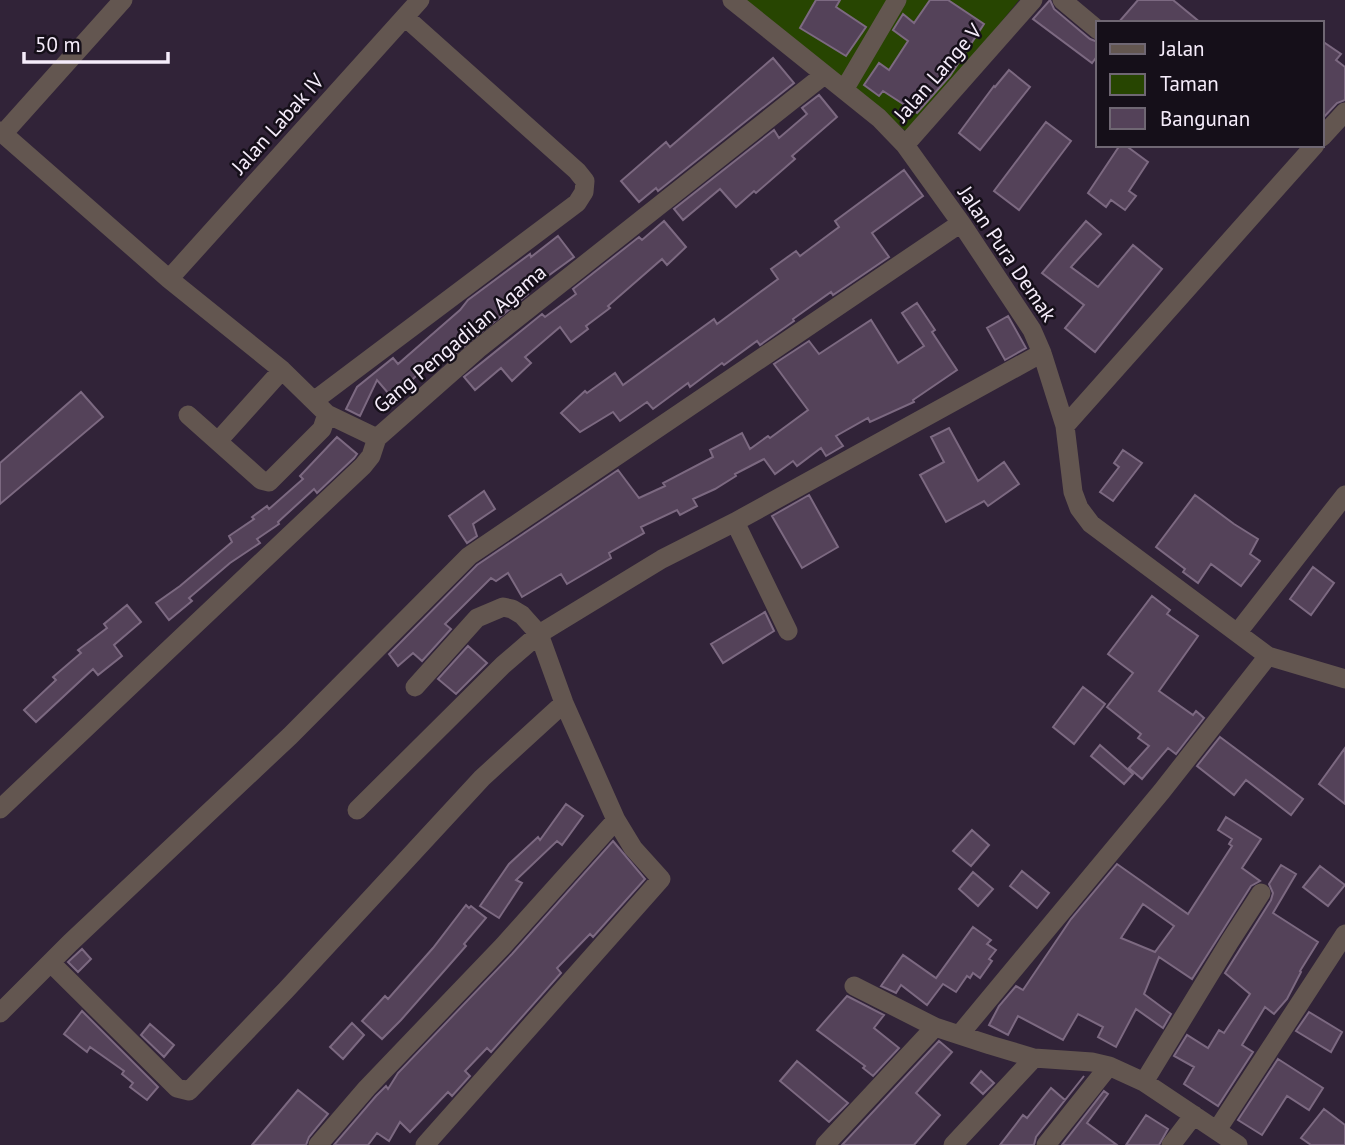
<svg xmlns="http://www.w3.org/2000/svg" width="1345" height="1145" viewBox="0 0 1345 1145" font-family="'PT Sans',sans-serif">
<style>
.green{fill:#274501}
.building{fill:#544259;stroke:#7c6981;stroke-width:2;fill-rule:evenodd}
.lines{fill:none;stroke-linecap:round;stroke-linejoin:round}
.street{stroke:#635650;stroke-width:19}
.labels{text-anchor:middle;stroke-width:5;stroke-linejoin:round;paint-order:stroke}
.street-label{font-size:21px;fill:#f5ecfa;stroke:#150f19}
</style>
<rect width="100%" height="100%" fill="#312338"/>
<path class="green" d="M738,0H1019L910,135L872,102Z"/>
<path class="building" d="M816,0H840L836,7L866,27L846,56L800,28Z
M930,0H948L984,24L950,76L917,113L883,91L879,96L864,85L879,63L889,70L908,41L893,30L903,14L914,23Z
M1050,0L1054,9L1090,39L1098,42V55L1092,63L1033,19Z
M1138,0H1173L1201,23H1118Z
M1322,41L1341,54L1336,60L1345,67V100L1337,103L1322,119Z
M773,58L794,83L658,191L656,188L639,202L621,181L666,142L670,147Z
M1009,70L1030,87L980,150L959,133L994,86L995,87Z
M819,95L837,117L792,156L795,159L756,193L754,191L736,207L720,189L683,220L674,209L774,130L779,138L807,114L802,108Z
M1046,122L1071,141L1019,210L994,191Z
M1120,145H1125L1148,162L1129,191L1136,196L1125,210L1111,200L1106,207L1088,193Z
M904,170L923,196L872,233L889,257L833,295L831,292L793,319L794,321L760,345L757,341L724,365L722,363L690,387L688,383L653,409L647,402L620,421L613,412L580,432L561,413L585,391L587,393L615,373L623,385L714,319L717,324L778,279L771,269L796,251L800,256L839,227L835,221Z
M664,221L686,247L667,265L662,259L608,306L610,308L586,326L588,329L571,342L560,327L525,357L531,363L512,381L501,368L475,390L464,377L542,314L545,317L576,294L573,289L639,237L642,240Z
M1086,221L1101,234L1071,267L1098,287L1133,245L1162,269L1095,352L1065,328L1084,305L1042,273Z
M558,236L574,257L526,292L528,294L449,359L442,350L412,380L414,383L394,400L377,380L360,416L346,409L357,387L393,358L398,364L460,310L468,300L530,254L531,257Z
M917,303L935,330L932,332L957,370L913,400L914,402L870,422L868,418L836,436L843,446L826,456L821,448L797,466L793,461L775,474L764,459L735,474L736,476L715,489L693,499L697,506L680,515L677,510L641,527L644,533L609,553L611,558L567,584L561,574L522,597L508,573L496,581L491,578L445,624L451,629L422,661L413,653L398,666L389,654L477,565L618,470L639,498L665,486L663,483L713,457L710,450L742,433L750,449L768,436L770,438L808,410L774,364L809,341L819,354L871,320L898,363L924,346L902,313Z
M1008,316L1026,348L1005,360L987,328Z
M81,392L103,417L0,504V463Z
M949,428L978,481L1004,462L1019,484L988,506L984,501L946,522L920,475L944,462L931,437Z
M337,437L357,454L354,458L317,493L314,489L278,522L279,524L257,539L260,543L230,563L189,598L192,601L169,620L156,603L180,586L232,542L229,536L254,519L252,517L267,506L269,509L303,479L300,476Z
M1123,450L1142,463L1113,501L1100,492L1119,467L1114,463Z
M484,491L495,509L473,524L477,536L467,543L449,516Z
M809,495L838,547L802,568L772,516Z
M1195,495L1234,524L1258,539L1250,554L1260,561L1241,586L1211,564L1198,583L1183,572L1185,569L1156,547Z
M1313,567L1334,583L1311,615L1290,599Z
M1152,596L1170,610L1167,614L1198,636L1159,691L1193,715L1196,711L1204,718L1176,754L1168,748L1142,779L1129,768L1149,746L1138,738L1141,734L1107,707L1133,673L1108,654Z
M127,605L141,622L114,645L122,656L98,675L93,669L36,722L24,710L56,680L53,677L81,653L78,650L107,628L104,624Z
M765,612L774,631L723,663L711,644Z
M468,646L487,663L456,694L438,679Z
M1083,687L1105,704L1074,744L1053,727Z
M1220,737L1303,799L1291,815L1246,780L1234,795L1197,766Z
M1100,745L1133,774L1124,784L1091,756Z
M1345,748V804L1319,784Z
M566,804L583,816L562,845L557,841L516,880L522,883L499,918L480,906L509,864L538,837L540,840Z
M1226,817L1261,839L1242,868L1260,881L1251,886L1192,979L1159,957L1144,994L1171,1014L1163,1028L1136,1009L1116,1047L1098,1037L1103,1027L1078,1014L1063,1040L1018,1016L1008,1035L989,1025L999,1006L1016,986L1023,990L1071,919L1117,864L1188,914L1232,846L1229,844L1232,839L1218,830ZM1143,904L1174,926L1155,952L1121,938Z
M972,830L989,845L971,866L953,851Z
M613,841L645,879L593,937L590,934L557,968L561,973L491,1052L487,1048L465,1071L470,1076L452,1096L448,1092L410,1132L400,1122L389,1141L377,1133L368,1145H334L376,1096L386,1086L388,1089L398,1073L512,954Z
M1281,865L1296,874L1273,913L1318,942L1300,971L1301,972L1287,999L1274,1014L1265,1007L1242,1045L1253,1052L1218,1106L1184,1084L1194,1067L1174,1056L1187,1035L1208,1048L1219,1030L1224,1033L1250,994L1225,973L1271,900L1273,893L1269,884Z
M1320,866L1345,885L1328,906L1303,887Z
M1022,871L1049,893L1037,908L1010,886Z
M973,872L993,889L978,906L959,889Z
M466,905L469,908L471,906L486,918L464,944L466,946L401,1020L382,1039L362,1021L385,996L388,999L433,948Z
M973,927L991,940L987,944L996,950L989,959L992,961L980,978L973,973L970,978L967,976L956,992L943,984L927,1005L901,985L896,993L881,986L903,955L936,978Z
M82,949L91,959L78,972L68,962Z
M847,996L884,1015L874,1028L899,1048L873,1076L863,1068L865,1066L817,1030Z
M82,1011L158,1087L147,1100L130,1087L133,1083L122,1074L124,1071L90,1047L87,1052L64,1034Z
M1309,1012L1342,1032L1331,1052L1296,1031Z
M352,1023L364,1035L343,1059L330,1047Z
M150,1024L174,1045L164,1057L141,1035Z
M939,1041L952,1052L916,1093L940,1115L914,1145H842Z
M1278,1059L1323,1088L1309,1110L1287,1096L1262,1135L1238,1120Z
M797,1061L848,1103L829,1122L780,1081Z
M981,1071L994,1083L983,1094L971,1083Z
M1084,1076L1036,1137L1034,1145H1000L1023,1115L1027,1118L1051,1088L1065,1100Z
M298,1090L328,1114L309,1137L306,1145H252Z
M1104,1091L1108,1094L1087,1123L1117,1145H1062Z
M1324,1109L1345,1125V1145H1311L1301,1138Z
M1146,1115L1168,1129L1159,1145H1126Z"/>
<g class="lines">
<path class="street" d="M732,0L879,118L905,145L961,223L1032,330L1042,353L1065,426L1073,492L1079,508L1091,524L1268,656L1345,679
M1062,0L1098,30
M844,90L897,0
M0,131L169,279L282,370L327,414L377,438
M3,134L123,0
M1322,137L1345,112
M905,145L1033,0
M169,279L420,0
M315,400L577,203L584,192L585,181L577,171L405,17
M188,415L261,480L269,482L322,429L327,414
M1065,426L1315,145
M219,440L282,370
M735,522L788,631
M1238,632L1345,495
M415,687L477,618L503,607L512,609L522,615L539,634L564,703L616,820L633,848L661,879L425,1145
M0,809L363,466L371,456L377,438L478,349L824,75
M357,810L503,665L539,634L662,559L735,522L1042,353
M51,963L177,1088L189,1091L286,990L482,778L564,703
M854,986L935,1027L990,1045L1034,1058L1092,1062L1109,1066L1144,1082L1238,1145
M0,1013L70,943L290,736L469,556L961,223
M960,1034L1162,791L1268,656
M1144,1082L1230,941L1261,893
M1217,1130L1345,934
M318,1145L367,1088L503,946L616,820
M825,1145L935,1027
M953,1145L1034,1058
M1046,1145L1109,1066
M1171,1145L1194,1115"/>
</g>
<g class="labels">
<g class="street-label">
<text transform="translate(938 73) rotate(-49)" y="7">Jalan Lange V</text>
<text transform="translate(278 124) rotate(-48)" y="7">Jalan Labak IV</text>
<text transform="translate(1007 254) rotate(56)" y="7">Jalan Pura Demak</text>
<text transform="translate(460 339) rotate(-40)" y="7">Gang Pengadilan Agama</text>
</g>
</g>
<rect x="1096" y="21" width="228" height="126" fill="#150f19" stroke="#6f6773" stroke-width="2"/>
<rect x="1110" y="44" width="35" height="10" fill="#635650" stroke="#6f6773" stroke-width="2"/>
<text x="1160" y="56" font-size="21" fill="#f5ecfa">Jalan</text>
<rect x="1110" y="74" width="35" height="21" fill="#274501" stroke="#6f6773" stroke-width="2"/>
<text x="1160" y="91" font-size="21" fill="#f5ecfa">Taman</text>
<rect x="1110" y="108" width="35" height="21" fill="#544259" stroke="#6f6773" stroke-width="2"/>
<text x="1160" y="126" font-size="21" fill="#f5ecfa">Bangunan</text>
<path d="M24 52v10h144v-10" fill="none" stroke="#f5ecfa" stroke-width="3.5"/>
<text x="35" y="52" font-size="21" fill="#f5ecfa" stroke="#150f19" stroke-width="5" paint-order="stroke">50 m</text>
</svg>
